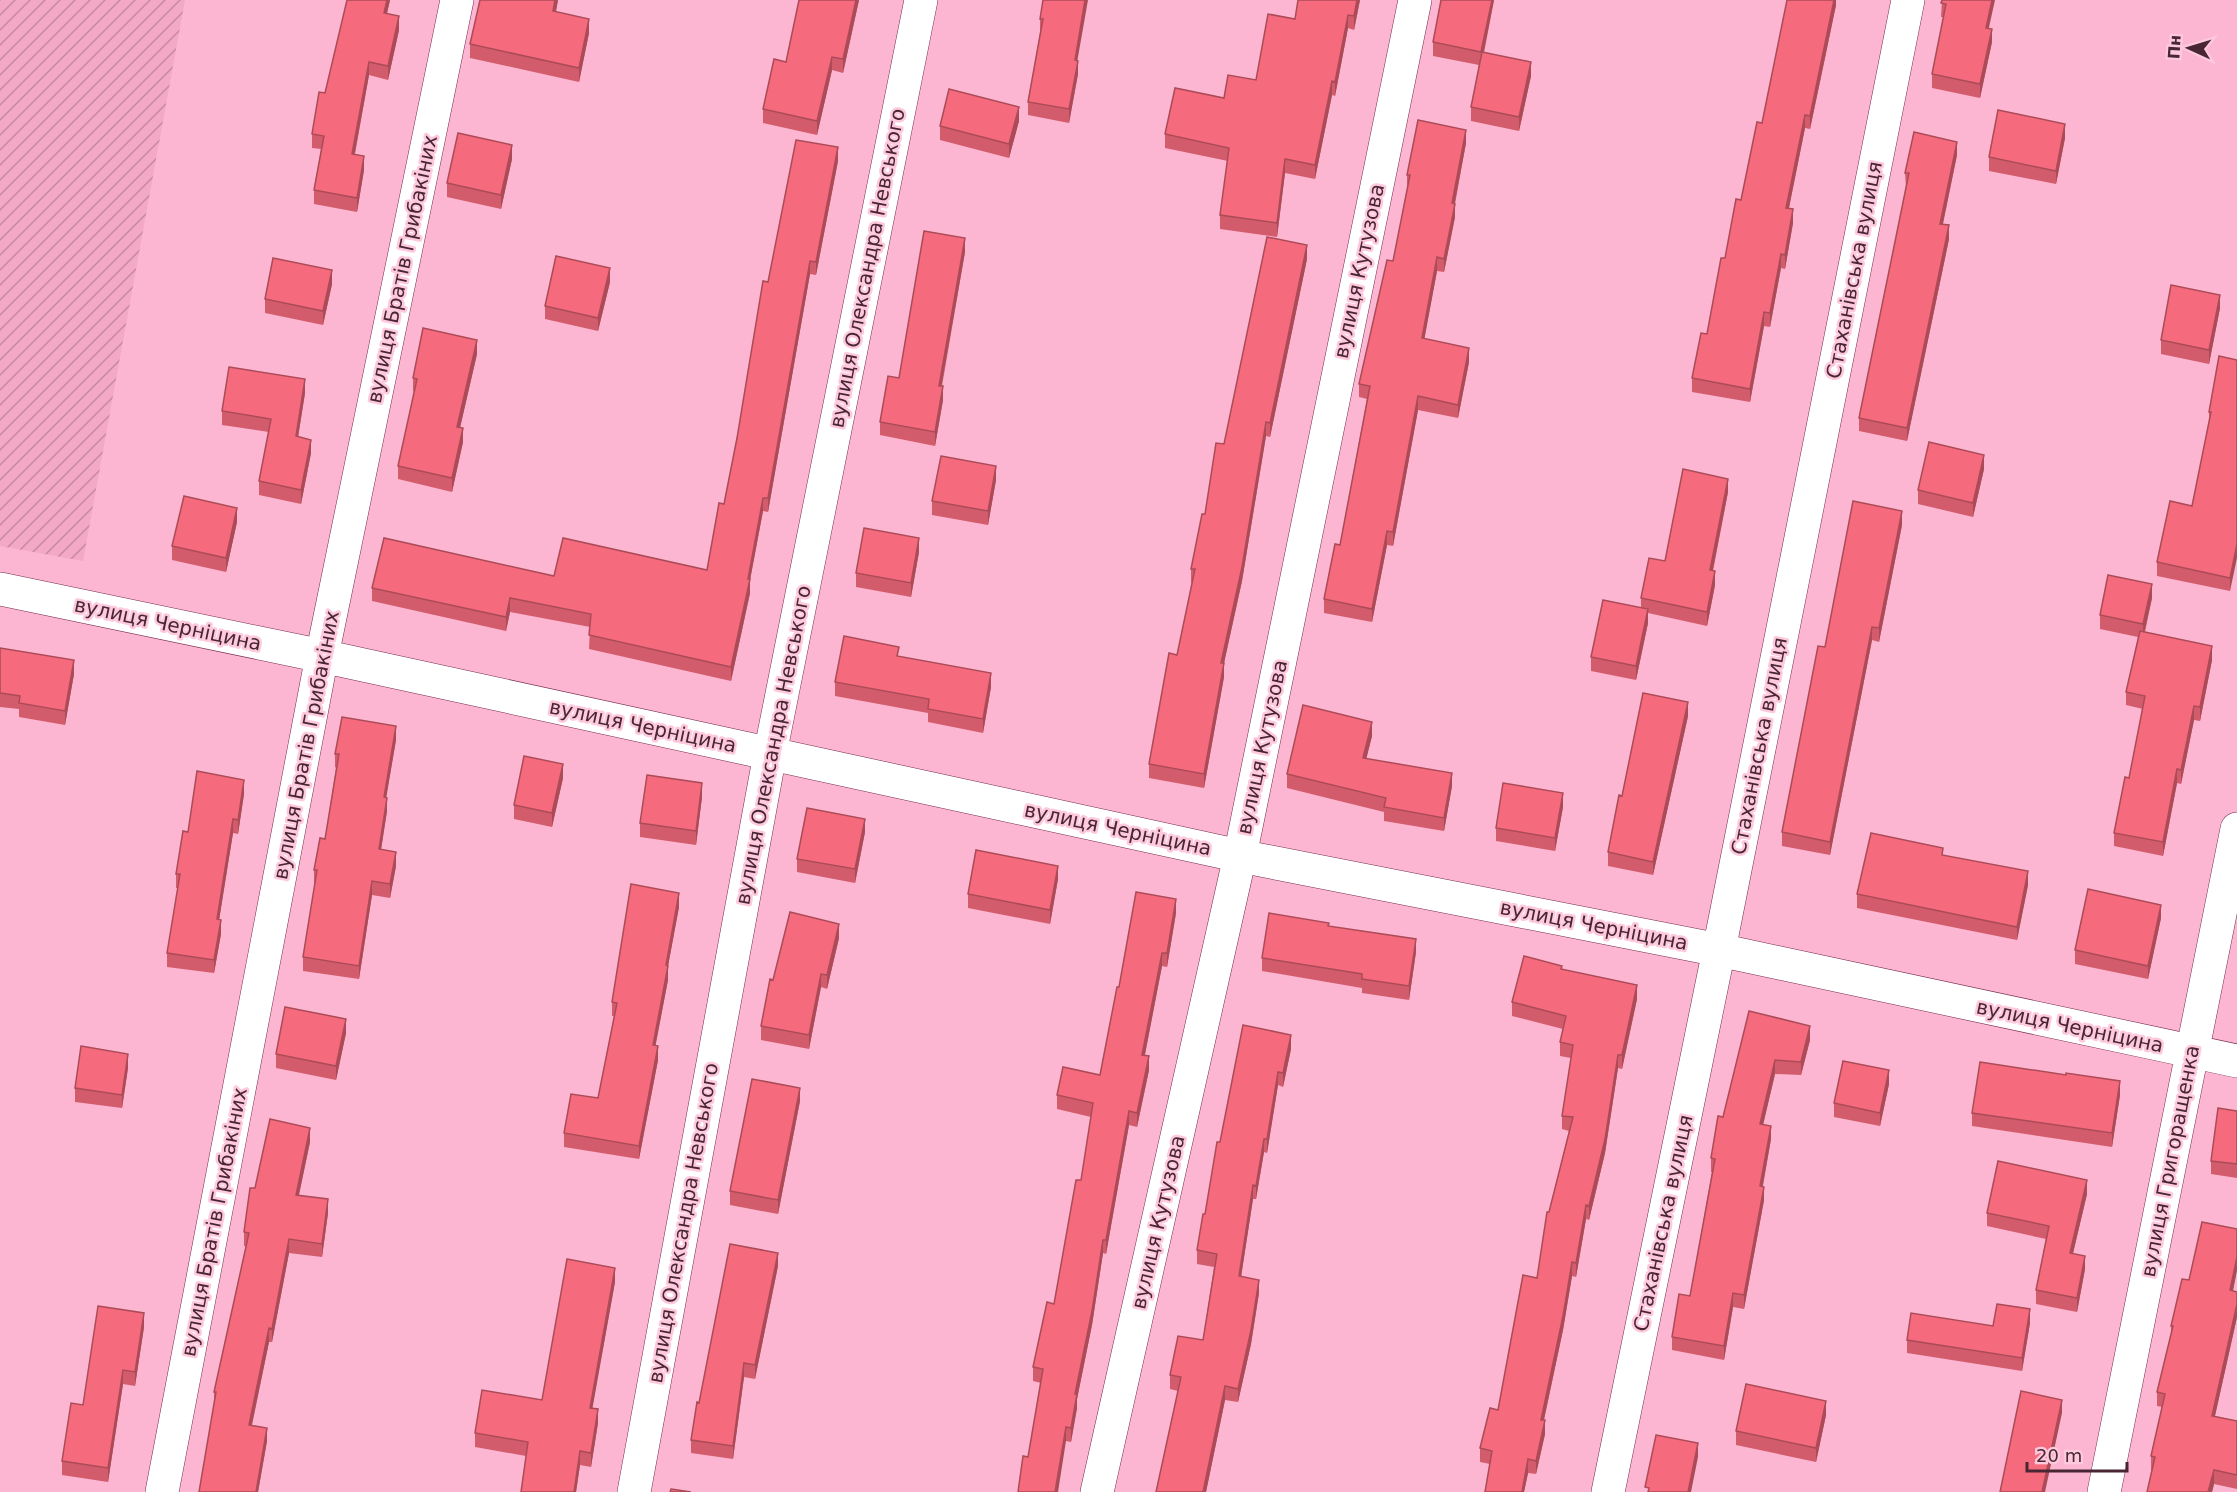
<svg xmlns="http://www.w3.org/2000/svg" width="2237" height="1492" viewBox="0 0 2237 1492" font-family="'DejaVu Sans',sans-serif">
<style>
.industrial{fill:url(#industrial-furrows)}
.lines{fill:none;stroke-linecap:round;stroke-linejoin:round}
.street-casing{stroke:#742c4d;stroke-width:34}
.street{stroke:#fff;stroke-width:33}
.wall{fill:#d35c6c}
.shaded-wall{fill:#ac4b58}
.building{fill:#f56b7d;stroke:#ac4b58;stroke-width:1.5}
.labels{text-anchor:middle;stroke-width:5;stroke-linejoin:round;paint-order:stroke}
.street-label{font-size:20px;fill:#482634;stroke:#fec9dd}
</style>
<defs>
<pattern id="industrial-furrows" width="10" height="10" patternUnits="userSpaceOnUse" patternTransform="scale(1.5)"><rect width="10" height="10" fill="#f3a8c5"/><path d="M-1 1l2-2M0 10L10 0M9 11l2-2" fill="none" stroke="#c789a1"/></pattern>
</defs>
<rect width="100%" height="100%" fill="#fcb6d1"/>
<path class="industrial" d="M0,0H185L83,561L0,546Z"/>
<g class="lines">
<defs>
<path id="street" d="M0,589L322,656L1240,856L1719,950L2237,1061
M162,1492L322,656L457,0
M634,1492L770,754L921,0
M1097,1492L1240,856L1415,0
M1608,1492L1719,950L1908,0
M2104,1492L2237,829"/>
</defs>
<use href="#street" class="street-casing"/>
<use href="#street" class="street"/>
</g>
<path class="wall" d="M347,0H390L387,13L399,30L388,80L369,75L355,154L364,170L357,212L314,204V190L321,149L312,148V134L325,93Z
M480,0H558L556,12L589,33L579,82L470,58V44Z
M859,0L843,73L832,70L817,135L763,123V109L786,62Z
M1043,0L1078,74L1069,123L1028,115V102L1040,33V19Z
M1360,0L1354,30L1348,28L1335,96L1332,95L1315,179L1285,173L1277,237L1220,229V215L1228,161L1165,148V134L1224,98L1256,80L1295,19Z
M1441,0H1494L1484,53L1531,76L1519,131L1471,121V107L1479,65L1433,56V42Z
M1836,0V5L1824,63L1810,129L1805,128L1789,208L1793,223L1785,269L1781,268L1770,327L1764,326L1750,402L1692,392V378L1707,334L1725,258L1762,123Z
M1942,0L1989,28L1992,42L1980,98L1932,88V74L1944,17H1941Z
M1019,121L1009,158L940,140V126Z
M2065,138L2056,184L1989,171V157Z
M1466,143L1455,204V217L1444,272L1437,271L1424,339L1469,362L1458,418L1418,410L1393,546L1387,545L1372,622L1324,613V599L1340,545L1367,399L1359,397V384L1393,261L1407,189V175Z
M1957,155L1943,224L1949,239L1907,441L1859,431V418L1906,187L1905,173Z
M512,159L501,209L447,197V183Z
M838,161L816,275L810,274L768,512L763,511L750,580V593L731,681L589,649L590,627L510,612L506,631L372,601V588L554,576L707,570L724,504L768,282Z
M965,252L942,386L943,400L935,446L880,435V422L899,378Z
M1307,259L1270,437L1266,436L1242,581L1224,663V677L1204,788L1149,778V764L1177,655L1192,583L1191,582V569L1224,444Z
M610,282L598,331L545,319V306Z
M332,284L323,325L265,313V299Z
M2220,308L2209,364L2161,354V340Z
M477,354L460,427L463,442L452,492L398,479V466L415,392L413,391V378Z
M2237,360L2230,591L2157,576V562L2192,506L2209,424V412Z
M305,393L298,437L311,453L301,504L259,495V481L269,432L222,425V411Z
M1984,469L1973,517L1918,504V490Z
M996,480L988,525L932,515V501Z
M1728,492L1713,571L1715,585L1707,626L1648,613V623L1636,680L1591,671V657L1641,608V598L1665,561Z
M237,522L226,572L172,560V546Z
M1902,525L1879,642L1872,640L1830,855L1782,846V832L1825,647Z
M919,552L911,597L856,587V573Z
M2152,598L2145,632L2212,660L2200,721L2194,720L2181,784L2177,783L2163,856L2114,846V833L2129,778L2143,709L2126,705V692L2138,637L2100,629V615Z
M0,648L74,674L65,725L19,717V709L0,707Z
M899,656L991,687L983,733L928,722V713L835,696V682Z
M1688,716L1653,875L1608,866V852Z
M1372,736L1366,759L1452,786L1444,831L1384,821V812L1287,788V774Z
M396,740L386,797L387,811L381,849L396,866L390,898L372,895L359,979L303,971V957L315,884L314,883V870L325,839L336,768L335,767V754Z
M563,778L552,827L514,819V805Z
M244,794L238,834L233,833L219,920L221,934L214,973L167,967V953L178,888H176V874L188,832Z
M702,797L696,845L640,837V823Z
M1563,807L1555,851L1496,841V828Z
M865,832L855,883L797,872V859Z
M1943,855L2028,885L2017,940L1857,908V894Z
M1058,879L1050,924L968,908V894Z
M679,907L668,966V980L655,1046L658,1060L639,1159L564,1147V1133L598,1098L614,1016H612V1002Z
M1176,913L1167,967L1162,966L1145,1055L1149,1070L1137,1127L1129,1125L1106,1254L1103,1253L1092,1325L1077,1399V1408L1071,1442L1066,1441L1028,1457L1041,1383L1033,1381V1367L1054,1304L1081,1180L1091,1117L1057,1109V1095L1100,1075Z
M2161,918L2148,979L2075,964V950Z
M1329,926L1416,952L1409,1000L1362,993V988L1262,971V958Z
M839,938L827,989L821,987L809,1049L761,1040V1026L773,980Z
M1562,969L1637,999L1622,1069L1618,1068L1605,1153L1589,1220L1586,1219L1576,1277L1572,1276L1563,1330L1544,1420L1545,1434L1536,1474L1528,1473L1524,1492H1485L1490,1464L1480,1462V1448L1498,1410L1537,1278L1549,1212L1569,1131L1562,1129V1116L1571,1058L1560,1056V1042L1563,1029L1512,1016V1002Z
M1749,1011L1810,1040L1801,1075L1775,1074L1763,1124L1771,1139L1763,1186L1764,1200L1744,1309L1733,1307L1724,1360L1672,1350V1337L1690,1296L1712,1172H1711V1158L1723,1117Z
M346,1033L336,1080L276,1068V1054Z
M1291,1049L1283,1087L1278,1085L1267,1153L1264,1152L1256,1199H1253L1241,1277L1259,1293L1251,1344L1238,1402L1225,1400L1206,1492H1156L1178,1391L1170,1389V1375L1203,1340L1214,1267L1197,1264V1250L1220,1142Z
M128,1068L122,1108L75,1102V1088Z
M2066,1075L2120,1095L2112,1147L1972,1126V1113Z
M1889,1084L1880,1126L1834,1117V1103Z
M800,1101L778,1214L730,1205V1191Z
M2237,1111V1178L2211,1174V1161Z
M310,1142L299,1195L328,1213L322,1257L289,1253L272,1342H269L252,1425L267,1441L258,1492H199L214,1404V1392L246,1246H244V1232L255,1188Z
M2087,1194L2073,1253L2085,1269L2077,1312L2036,1304V1290L2046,1239L1987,1226V1213Z
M778,1266L755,1379L744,1377L733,1459L691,1453V1440L699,1403Z
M2237,1270L2233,1291L2237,1317L2215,1416L2237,1421V1489L2214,1484L2212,1492H2147L2152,1470H2151V1456L2162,1407L2157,1406V1392L2171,1335V1326L2189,1280Z
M615,1282L592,1408L598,1423L591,1467L580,1465L576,1492H521L526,1456L475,1447V1433L542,1400Z
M2030,1323L2022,1371L1907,1353V1340L1993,1326Z
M144,1327L135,1386L123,1384L108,1482L62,1475V1461L83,1405Z
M1826,1415L1816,1462L1736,1445V1431Z"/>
<path class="shaded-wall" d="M387,0H390L384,27V13Z
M555,0H558L553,25V11Z
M856,0H859L843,73V59Z
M1085,0H1088L1075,74V60Z
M1357,0H1360L1354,30V16Z
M1492,0H1494L1481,65V52Z
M1833,0H1836V5L1810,129V116Z
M1992,0H1995L1986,41V28Z
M1348,15V28L1335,96V82Z
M399,16V30L388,80V66Z
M589,19V33L579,82V68Z
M1992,29V42L1980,98V84Z
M832,57V70L817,135V121Z
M1078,61V74L1069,123V109Z
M369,62V75L352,168V154Z
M1531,62V76L1519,131V117Z
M1332,81V95L1315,179V165Z
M1019,107V121L1009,158V144Z
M1805,115V128L1786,222V208Z
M2065,124V138L2056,184V171Z
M1466,130V143L1452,217V203Z
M1957,142V155L1940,237V224Z
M512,145V159L501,209V195Z
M838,147V161L816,275V262Z
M364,156V170L357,212V198Z
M1285,159V173L1277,237V223Z
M1455,204V217L1444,272V259Z
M1793,209V223L1785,269V255Z
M1949,225V239L1907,441V428Z
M965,238V252L939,399V386Z
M1307,245V259L1270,437V423Z
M1781,254V268L1770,327V313Z
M1437,257V271L1422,352V338Z
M810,261V274L768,512V498Z
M610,268V282L598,331V318Z
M332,270V284L323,325V311Z
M2220,295V308L2209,364V350Z
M1764,312V326L1750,402V389Z
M477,340V354L457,441V427Z
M1469,348V362L1458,418V405Z
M305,379V393L296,450V436Z
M943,386V400L935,446V432Z
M1418,396V410L1393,546V532Z
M1266,422V436L1242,581L1224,663V677L1204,788V774L1221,663Z
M463,428V442L452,492V478Z
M311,440V453L301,504V490Z
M1984,455V469L1973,517V503Z
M996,466V480L988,525V511Z
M1728,479V492L1710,584V570Z
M763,498V511L750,580V593L731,681V667Z
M237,508V522L226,572V558Z
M1902,511V525L1879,642V628Z
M1387,531V545L1372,622V609Z
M919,538V552L911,597V583Z
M2237,544V558L2230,591V578Z
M1715,571V585L1707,626V612Z
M2152,584V598L2143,638V624Z
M510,598V612L506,631V617Z
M1648,609V623L1636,680V666Z
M1872,627V640L1830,855V842Z
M2212,646V660L2200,721V707Z
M74,660V674L65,725V711Z
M991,673V687L983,733V719Z
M1688,702V716L1653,875V862Z
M2194,706V720L2181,784V770Z
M1372,722V736L1363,772V758Z
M396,726V740L384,811V797Z
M563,764V778L552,827V813Z
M2177,769V783L2163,856V842Z
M1452,773V786L1444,831V818Z
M244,780V794L238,834V820Z
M702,783V797L696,845V831Z
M1563,793V807L1555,851V838Z
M387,798V811L379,863V849Z
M233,819V833L217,933V919Z
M865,819V832L855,883V869Z
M396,852V866L390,898V884Z
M1058,866V879L1050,924V910Z
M2028,871V885L2017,940V927Z
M372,881V895L359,979V966Z
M679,893V907L668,966V980L653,1059V1045Z
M1176,899V913L1167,967V953Z
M2161,905V918L2148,979V966Z
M221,920V934L214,973V960Z
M839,924V938L827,989V975Z
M1416,939V952L1409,1000V986Z
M1162,953V966L1142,1069V1055Z
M821,974V987L809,1049V1035Z
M1637,985V999L1622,1069V1055Z
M346,1019V1033L336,1080V1066Z
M1810,1026V1040L1801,1075V1062Z
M1291,1035V1049L1283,1087V1073Z
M658,1046V1060L639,1159V1146Z
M128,1054V1068L122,1108V1095Z
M1618,1055V1068L1605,1153L1589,1220V1206Z
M1149,1056V1070L1137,1127V1113Z
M1775,1060V1074L1760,1138V1124Z
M1889,1070V1084L1880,1126V1113Z
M1278,1072V1085L1267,1153V1139Z
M2120,1081V1095L2112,1147V1133Z
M800,1088V1101L778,1214V1200Z
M1129,1111V1125L1106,1254V1240Z
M1771,1126V1139L1760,1200V1186Z
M310,1128V1142L296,1208V1195Z
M1264,1139V1152L1256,1199V1186Z
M2087,1180V1194L2070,1266V1253Z
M1253,1185V1199L1239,1290V1276Z
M1764,1187V1200L1744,1309V1295Z
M328,1199V1213L322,1257V1244Z
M1586,1205V1219L1576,1277V1263Z
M289,1239V1253L272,1342V1329Z
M1103,1240V1253L1092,1325L1077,1399V1408L1071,1442V1428L1075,1394Z
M778,1253V1266L755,1379V1365Z
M2085,1256V1269L2077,1312V1298Z
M2237,1257V1270L2230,1304V1290Z
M1572,1262V1276L1563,1330L1541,1433V1420Z
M615,1268V1282L590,1422V1408Z
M1259,1280V1293L1251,1344L1238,1402V1389Z
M1733,1293V1307L1724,1360V1346Z
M2237,1304V1317L2212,1429V1416Z
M2030,1309V1323L2022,1371V1358Z
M144,1313V1327L135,1386V1372Z
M269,1328V1342L249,1438V1425Z
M744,1363V1377L733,1459V1446Z
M123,1370V1384L108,1482V1468Z
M1225,1386V1400L1206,1492H1203Z
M2062,1400V1413L2045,1492H2042Z
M1826,1401V1415L1816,1462V1448Z
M598,1409V1423L591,1467V1453Z
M1545,1420V1434L1536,1474V1461Z
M1066,1427V1441L1058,1492H1055Z
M267,1428V1441L258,1492H256Z
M1698,1443V1457L1691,1492H1688Z
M580,1451V1465L576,1492H574Z
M1528,1459V1473L1524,1492H1522Z
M2214,1470V1484L2212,1492H2208Z"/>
<path class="building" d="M347,0H387L384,13L399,16L388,66L369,62L352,154L364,156L357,198L314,190L324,136L312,134L319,92L325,93Z
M480,0H555L553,11L589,19L579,68L470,44Z
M799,0H856L843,59L832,57L817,121L763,109L774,59L786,62Z
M1043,0H1085L1075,60L1078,61L1069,109L1028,102L1043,19H1040Z
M1298,0H1357L1354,16L1348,15L1335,82L1332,81L1315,165L1285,159L1277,223L1220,215L1229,148L1165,134L1175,88L1224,98L1228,75L1256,80L1268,14L1295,19Z
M1441,0H1492L1481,52L1433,42Z
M1787,0H1834L1810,116L1805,115L1786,208L1793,209L1785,255L1781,254L1770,313L1764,312L1750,389L1692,378L1701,333L1707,334L1721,258H1725L1736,199L1741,200L1757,122L1762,123Z
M1942,0H1992L1986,28L1992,29L1980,84L1932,74L1946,4L1941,3Z
M1482,52L1531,62L1519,117L1471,107Z
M949,89L1019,107L1009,144L940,126Z
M1998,110L2065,124L2056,171L1989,157Z
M1418,120L1466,130L1452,203L1455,204L1444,259L1437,257L1422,338L1469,348L1458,405L1418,396L1393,532L1387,531L1372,609L1324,599L1335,544L1340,545L1370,386L1359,384L1387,260L1393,261L1410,175H1407Z
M1914,132L1957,142L1940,224L1949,225L1907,428L1859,418L1909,173H1905Z
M458,133L512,145L501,195L447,183Z
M796,140L838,147L816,262L810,261L768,498H763L748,579H750L731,667L589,635L591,614L510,598L506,617L372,588L384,538L554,576L563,538L707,570L719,503L724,504L737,438L763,281L768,282Z
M924,231L965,238L939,386H943L935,432L880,422L888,376L899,378Z
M1267,237L1307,245L1270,423L1266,422L1242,567L1221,663H1224L1204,774L1149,764L1169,653L1177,655L1195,569H1191L1202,514H1205L1216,443L1224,444Z
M556,256L610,268L598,318L545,306Z
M273,258L332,270L323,311L265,299Z
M2171,285L2220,295L2209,350L2161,340Z
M423,328L477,340L457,427L463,428L452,478L398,466L417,379L413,378Z
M2219,356L2237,360V544L2230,578L2157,562L2170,501L2192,506L2211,412H2209Z
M229,367L305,379L296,436L311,440L301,490L259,481L271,419L222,411Z
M1929,442L1984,455L1973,503L1918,490Z
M941,456L996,466L988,511L932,501Z
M1683,469L1728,479L1710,570L1715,571L1707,612L1641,598L1649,558L1665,561Z
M184,496L237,508L226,558L172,546Z
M1853,501L1902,511L1879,628L1872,627L1830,842L1782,832L1818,646L1825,647Z
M864,528L919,538L911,583L856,573Z
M2108,575L2152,584L2143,624L2100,615Z
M1603,600L1648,609L1636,666L1591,657Z
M2140,631L2212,646L2200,707L2194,706L2181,770L2177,769L2163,842L2114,833L2125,777L2129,778L2145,696L2126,692Z
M844,636L899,647L897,656L991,673L983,719L928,709L929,699L835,682Z
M0,648L74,660L65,711L19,703L20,696L0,693Z
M1643,693L1688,702L1653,862L1608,852L1619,795L1622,796Z
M1303,705L1372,722L1363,758L1452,773L1444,818L1384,807L1386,798L1287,774Z
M342,717L396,726L384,797L387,798L379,849L396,852L390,884L372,881L359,966L303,957L317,870H314L320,838L325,839L339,754H335Z
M524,756L563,764L552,813L514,805Z
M197,771L244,780L238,820L233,819L217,919L221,920L214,960L167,953L180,874H176L183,831L188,832Z
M647,775L702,783L696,831L640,823Z
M1503,783L1563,793L1555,838L1496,828Z
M807,808L865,819L855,869L797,859Z
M1871,833L1943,848L1942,855L2028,871L2017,927L1857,894Z
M976,850L1058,866L1050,910L968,894Z
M631,884L679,893L666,965L668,966L653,1045L658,1046L639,1146L564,1133L571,1094L598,1098L617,1003L612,1002Z
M2088,889L2161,905L2148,966L2075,950Z
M1136,892L1176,899L1167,953H1162L1142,1055L1149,1056L1137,1113L1129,1111L1106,1240H1103L1092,1311L1075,1394H1077L1071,1428L1066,1427L1055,1492H1018L1023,1456L1028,1457L1043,1369L1033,1367L1047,1302L1054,1304L1076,1180H1081L1093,1103L1057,1095L1063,1067L1100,1075L1117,987H1119Z
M790,912L839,924L827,975L821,974L809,1035L761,1026L770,979L773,980Z
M1269,913L1329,923L1328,926L1416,939L1409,986L1362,979V974L1262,958Z
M1524,956L1562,966L1561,969L1637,985L1622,1055H1618L1605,1139L1589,1206L1586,1205L1576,1263L1572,1262L1563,1316L1541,1420H1545L1536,1461L1528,1459L1522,1492H1485L1492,1451L1480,1448L1490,1408L1498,1410L1523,1275L1537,1278L1547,1212H1549L1573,1117L1562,1116L1573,1045L1560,1042L1566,1016L1512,1002Z
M285,1007L346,1019L336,1066L276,1054Z
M1749,1011L1810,1026L1801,1062L1775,1060L1760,1124L1771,1126L1760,1186L1764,1187L1744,1295L1733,1293L1724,1346L1672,1337L1679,1294L1690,1296L1715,1159L1711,1158L1718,1116L1723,1117Z
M1243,1025L1291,1035L1283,1073L1278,1072L1267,1139H1264L1256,1186L1253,1185L1239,1276L1259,1280L1251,1330L1238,1389L1225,1386L1203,1492H1156L1181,1377L1170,1375L1178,1336L1203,1340L1217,1254L1197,1250L1203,1214H1205L1217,1142H1220Z
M81,1046L128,1054L122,1095L75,1088Z
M1843,1061L1889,1070L1880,1113L1834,1103Z
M1980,1062L2066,1075V1073L2120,1081L2112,1133L1972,1113Z
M752,1079L800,1088L778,1200L730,1191Z
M2218,1108L2237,1111V1164L2211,1161Z
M270,1119L310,1128L296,1195L328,1199L322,1244L289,1239L272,1329L269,1328L249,1425L267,1428L256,1492H199L216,1392H214L249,1233L244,1232L250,1188H255Z
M1998,1161L2087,1180L2070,1253L2085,1256L2077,1298L2036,1290L2049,1226L1987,1213Z
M2202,1222L2237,1229V1257L2230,1290L2237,1292V1304L2212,1416L2237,1421V1475L2214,1470L2208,1492H2147L2155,1457L2151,1456L2165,1394L2157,1392L2173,1326H2171L2182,1279L2189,1280Z
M730,1244L778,1253L755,1365L744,1363L733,1446L691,1440L697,1402L699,1403Z
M567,1259L615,1268L590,1408L598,1409L591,1453L580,1451L574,1492H521L528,1442L475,1433L482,1390L542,1400Z
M1997,1304L2030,1309L2022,1358L1907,1340L1911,1313L1993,1326Z
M98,1306L144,1313L135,1372L123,1370L108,1468L62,1461L71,1403L83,1405Z
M1746,1384L1826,1401L1816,1448L1736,1431Z
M2021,1391L2062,1400L2042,1492H2000Z
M1656,1435L1698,1443L1688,1492H1648L1649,1488L1645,1487Z
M671,1489L691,1492H670Z"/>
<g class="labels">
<g class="street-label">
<text transform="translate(867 268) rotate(-79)" y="7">вулиця Олександра Невського</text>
<text transform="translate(402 269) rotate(-78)" y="7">вулиця Братів Грибакіних</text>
<text transform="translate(1854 270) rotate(-79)" y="7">Стаханівська вулиця</text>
<text transform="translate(1359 271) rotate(-78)" y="7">вулиця Кутузова</text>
<text transform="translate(168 624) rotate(12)" y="7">вулиця Черніцина</text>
<text transform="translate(643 726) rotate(12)" y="7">вулиця Черніцина</text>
<text transform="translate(306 745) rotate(-79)" y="7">вулиця Братів Грибакіних</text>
<text transform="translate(773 745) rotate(-79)" y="7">вулиця Олександра Невського</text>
<text transform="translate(1759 746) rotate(-79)" y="7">Стаханівська вулиця</text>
<text transform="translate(1262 747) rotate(-78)" y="7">вулиця Кутузова</text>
<text transform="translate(1118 829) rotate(12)" y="7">вулиця Черніцина</text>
<text transform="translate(1594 925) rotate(11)" y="7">вулиця Черніцина</text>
<text transform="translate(2070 1026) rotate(12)" y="7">вулиця Черніцина</text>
<text transform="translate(2170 1161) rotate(-79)" y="7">вулиця Григоращенка</text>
<text transform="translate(214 1222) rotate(-79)" y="7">вулиця Братів Грибакіних</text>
<text transform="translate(1158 1222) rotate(-77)" y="7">вулиця Кутузова</text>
<text transform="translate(683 1223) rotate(-80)" y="7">вулиця Олександра Невського</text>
<text transform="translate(1663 1223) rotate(-78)" y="7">Стаханівська вулиця</text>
</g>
</g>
<g transform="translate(2189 48) rotate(274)" stroke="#fec9dd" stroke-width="4.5" paint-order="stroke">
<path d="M0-4.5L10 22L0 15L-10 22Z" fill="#482634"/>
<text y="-9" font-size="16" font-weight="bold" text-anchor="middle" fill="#482634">Пн</text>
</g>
<path d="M2027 1462v9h100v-9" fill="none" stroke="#482634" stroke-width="3"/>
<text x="2036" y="1462" font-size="18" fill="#482634" stroke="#fec9dd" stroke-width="4.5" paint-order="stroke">20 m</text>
</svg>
